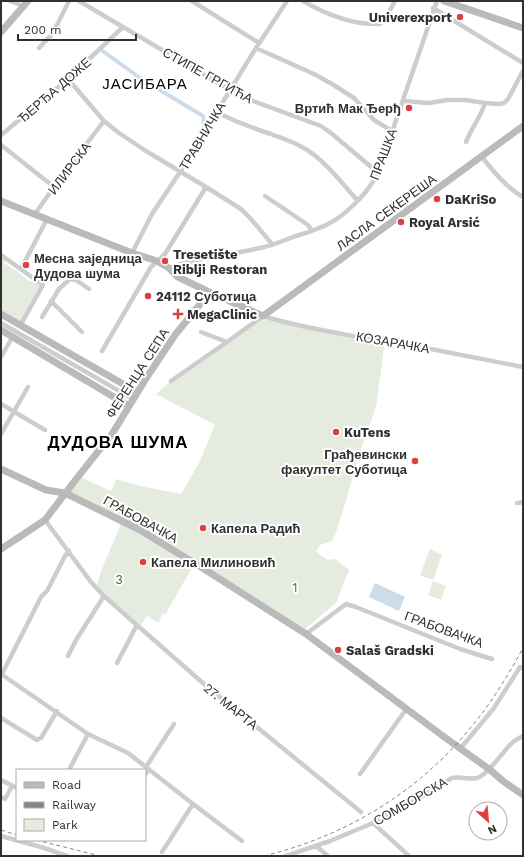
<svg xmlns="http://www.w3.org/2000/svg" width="524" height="857" viewBox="0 0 524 857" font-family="'Work Sans',sans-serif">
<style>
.green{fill:#e5ecdf}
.water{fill:#cddcea}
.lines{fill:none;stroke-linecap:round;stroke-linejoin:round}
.canal{stroke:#cddcea;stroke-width:4}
.street{stroke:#cdcdcd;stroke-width:4.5}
.secondary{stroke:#bababa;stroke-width:7}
.rail{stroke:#858585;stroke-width:1;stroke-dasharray:4 3;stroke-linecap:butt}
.poi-dot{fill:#db413f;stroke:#fff;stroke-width:1.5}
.labels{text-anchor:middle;stroke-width:4;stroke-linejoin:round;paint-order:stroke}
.poi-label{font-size:13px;font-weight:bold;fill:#303030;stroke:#fff;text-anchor:start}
.street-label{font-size:13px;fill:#303030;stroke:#fff}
.park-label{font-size:13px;fill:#506940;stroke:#fff}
.quarter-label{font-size:15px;letter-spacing:1px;fill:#000;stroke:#fff}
.district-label{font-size:17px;font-weight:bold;letter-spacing:1px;fill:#000;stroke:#fff}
</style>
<rect width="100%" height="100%" fill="#fff"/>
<path class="green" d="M1,257L6,260L4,263L18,272L30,282L33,280L41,286L20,324L17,320L1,310Z
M263,316L276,320L385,340L376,407L357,460L347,498L335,535L332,541L320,545L316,552L328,560L335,559L349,570L336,603L305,629L68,492L78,476L111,491L116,479L140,486L181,494L199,463L215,425L156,394L171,381Z
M121,524L140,533L193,566L165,615L163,613L158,623L147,616L141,625L107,596L97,585L101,571Z
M430,549L442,555L433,580L420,575Z
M433,581L446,586L441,600L428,595Z"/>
<path class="water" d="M375,583L405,597L399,611L369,597Z"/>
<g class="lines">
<path class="canal" d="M100,49L140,78L203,116C205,121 202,124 205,131"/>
<path class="street" d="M10,1L23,6
M79,1L230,90L253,101L321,126L331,133L377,172
M192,1L259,43
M303,1C327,15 352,25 380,24L385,19L395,1
M433,8L523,63
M39,48L53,33L69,1
M256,48L314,74L332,84L354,98L374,120L392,131
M68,79L104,121L119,133L146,151L206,187L241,209L251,219L272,244
M403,101L429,103L447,100H465L485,103L499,104L504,103L508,99L523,71
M216,112C234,121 252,128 271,134C281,138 292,141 302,147C322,157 342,183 357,200
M1,135L68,79L123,27
M466,142C471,128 481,117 485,103
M1,145L54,187
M482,157C494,172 506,187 523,197
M265,196L308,225L312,231
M35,214L54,187L104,121
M132,253L152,214L180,172L256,48L287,1
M1,255L43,285L20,326
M169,268C182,263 196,260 210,257C225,254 240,253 255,249C268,247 281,242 293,237C306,233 319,229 330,223C344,216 364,196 372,183C376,176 379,168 382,161L437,1
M21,269L47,219
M51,301L82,332
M42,317L59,289L70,279L76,280L89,289
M1,323L133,399
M201,332L227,342
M102,351L151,267L165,254L206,187
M1,357L13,336
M171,381L227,342L263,316C288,324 316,329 342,334C356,336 371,341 385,340L523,367
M1,404L45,430
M1,434L28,387
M517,503L523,502
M45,520L91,582L104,596L204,684L361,812
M306,634L346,604L356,607L460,649L492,659
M68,656L76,640L104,596
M117,663L137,625
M1,674L88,734L128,753L193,804L242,841
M2,674L41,597L47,591L65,556L69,551
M1,718L37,740L41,738L57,711
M460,749L494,708L520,667L523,668
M146,767L174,724
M69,770L88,734
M360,774L407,708
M145,775L148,770
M1,780L17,788
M1,797L5,799L12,786
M373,823L409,856
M1,836L41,847L67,856
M316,846L328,856
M162,852L193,804
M286,856L330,841L373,823L419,798L452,778C460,776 469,780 477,778C487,776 504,750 512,743C515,740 519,738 523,736"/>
<path class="secondary" d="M444,1L523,28
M1,32L28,1
M1,201L132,253L157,261L169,268L178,277L207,291L263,316L523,126
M1,314L137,392
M1,330L129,406
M1,469L46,490L65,493L140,530L204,569L306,634L447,739L489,769L503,781L523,795
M1,549L45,520L77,478L112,434L147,377L175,335L201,303L207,291"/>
<path class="rail" d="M1,830L17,835
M36,840L100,856
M264,856C353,834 428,786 483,712C498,692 511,670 523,648"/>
</g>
<g class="poi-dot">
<circle cx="460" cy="17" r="4"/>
<circle cx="409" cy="108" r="4"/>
<circle cx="437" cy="199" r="4"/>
<circle cx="401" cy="222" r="4"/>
<circle cx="165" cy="261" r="4"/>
<circle cx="26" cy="265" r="4"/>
<circle cx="148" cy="296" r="4"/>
<path d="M176 308h4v4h4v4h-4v4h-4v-4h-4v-4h4z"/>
<circle cx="336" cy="432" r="4"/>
<circle cx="415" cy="461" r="4"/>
<circle cx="203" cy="528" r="4"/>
<circle cx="143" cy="562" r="4"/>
<circle cx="338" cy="650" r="4"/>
</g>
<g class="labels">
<g class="poi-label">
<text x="452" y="22" text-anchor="end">Univerexport</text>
<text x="401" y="113" text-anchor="end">Вртић Мак Ђерђ</text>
<text x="445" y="204">DaKriSo</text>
<text x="409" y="227">Royal Arsić</text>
<text x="173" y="259">Tresetište<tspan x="173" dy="15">Riblji Restoran</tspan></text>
<text x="34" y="263">Месна заједница<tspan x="34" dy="15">Дудова шума</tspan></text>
<text x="156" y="301">24112 Суботица</text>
<text x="187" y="319">MegaClinic</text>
<text x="344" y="437">KuTens</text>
<text x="407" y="459" text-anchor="end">Грађевински<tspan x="407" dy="15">факултет Суботица</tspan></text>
<text x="211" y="533">Капела Радић</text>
<text x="151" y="567">Капела Милиновић</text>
<text x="346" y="655">Salaš Gradski</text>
</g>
<g class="street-label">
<text transform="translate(208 75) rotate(29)" y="5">СТИПЕ ГРГИЋА</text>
<text transform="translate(54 90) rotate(-41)" y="5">ЂЕРЂА ДОЖЕ</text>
<text transform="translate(202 136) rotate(-59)" y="5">ТРАВНИЧКА</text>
<text transform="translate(383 154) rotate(-69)" y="5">ПРАШКА</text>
<text transform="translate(69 168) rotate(-53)" y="5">ИЛИРСКА</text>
<text transform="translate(386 212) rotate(-36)" y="5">ЛАСЛА СЕКЕРЕША</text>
<text transform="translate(393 342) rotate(10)" y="5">КОЗАРАЧКА</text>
<text transform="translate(137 373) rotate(-57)" y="5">ФЕРЕНЦА СЕПА</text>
<text transform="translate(141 519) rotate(29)" y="5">ГРАБОВАЧКА</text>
<text transform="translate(444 629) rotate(20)" y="5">ГРАБОВАЧКА</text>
<text transform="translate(231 706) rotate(39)" y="5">27. МАРТА</text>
<text transform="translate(410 801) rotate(-30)" y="5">СОМБОРСКА</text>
</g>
<g class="park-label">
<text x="119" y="584">3</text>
<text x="295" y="592">1</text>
</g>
<g class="quarter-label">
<text x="145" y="89">ЈАСИБАРА</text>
</g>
<g class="district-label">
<text x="118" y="448">ДУДОВА ШУМА</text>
</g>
</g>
<rect width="524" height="857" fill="none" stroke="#303030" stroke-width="4"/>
<rect x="16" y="769" width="130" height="72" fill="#ffffff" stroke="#acacac"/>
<rect x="24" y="782" width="20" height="6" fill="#bababa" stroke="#acacac"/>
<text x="52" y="789" font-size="12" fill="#303030">Road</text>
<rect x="24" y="802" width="20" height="6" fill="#858585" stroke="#acacac"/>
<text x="52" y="809" font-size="12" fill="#303030">Railway</text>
<rect x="24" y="819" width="20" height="12" fill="#e5ecdf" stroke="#acacac"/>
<text x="52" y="829" font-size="12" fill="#303030">Park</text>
<g transform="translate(488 821) rotate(153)"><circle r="19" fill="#ffffff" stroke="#acacac"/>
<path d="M0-3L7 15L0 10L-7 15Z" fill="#db413f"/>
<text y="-6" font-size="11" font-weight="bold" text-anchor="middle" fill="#303030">N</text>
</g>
<path d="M18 34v6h118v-6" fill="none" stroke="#303030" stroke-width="2"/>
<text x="24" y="34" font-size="12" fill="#303030" stroke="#ffffff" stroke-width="3" paint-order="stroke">200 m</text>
</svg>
